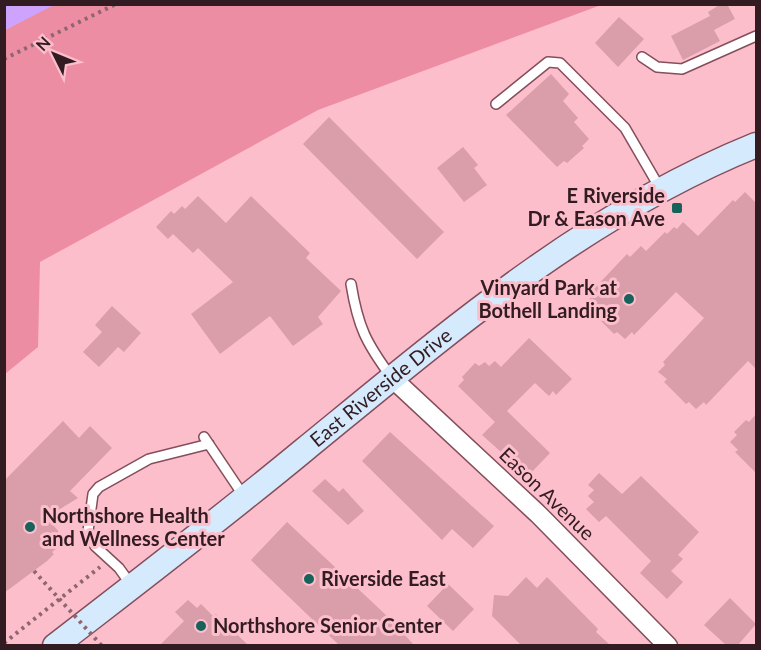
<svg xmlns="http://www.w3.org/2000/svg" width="761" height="650" viewBox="0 0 761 650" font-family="Lato,sans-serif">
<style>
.green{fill:#ed8da4}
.water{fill:#cda3fe}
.building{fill:#da9daa}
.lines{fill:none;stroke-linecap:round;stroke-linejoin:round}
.service-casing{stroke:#844e5b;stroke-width:12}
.minor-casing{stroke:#844e5b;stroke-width:21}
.secondary-casing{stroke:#844e5b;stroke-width:27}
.path{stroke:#8f6670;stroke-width:4;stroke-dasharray:3 4.5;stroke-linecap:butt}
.service{stroke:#fff;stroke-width:9}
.minor{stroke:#fff;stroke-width:18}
.secondary{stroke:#d5ebfd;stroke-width:24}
.path-bridge{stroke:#8f6670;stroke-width:4;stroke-dasharray:3 4.5;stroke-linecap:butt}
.poi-dot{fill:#17625b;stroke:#fdbecc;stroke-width:2}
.labels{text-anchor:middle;stroke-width:6;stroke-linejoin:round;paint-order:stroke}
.poi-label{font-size:20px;font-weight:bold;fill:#321c21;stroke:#fdbecc;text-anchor:start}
.street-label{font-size:20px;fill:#321c21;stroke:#fdbecc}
</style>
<rect width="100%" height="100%" fill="#fdbecc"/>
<path class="green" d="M54,4H601V5L318,110L40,262L38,347L5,374V30Z"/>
<path class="water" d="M5,4H54V5L5,30Z"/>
<path class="building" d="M721,4H727L735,19L714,30L720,41L683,60L671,36L710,16L708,12Z
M619,17L644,39L618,67L595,43Z
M551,74L569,94L563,101L578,118L574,122L589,139L582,146L584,148L567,163L564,161L557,167L506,115Z
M329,117L444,232L417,259L303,144Z
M463,147L478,165L474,168L487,185L464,202L437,168Z
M745,192L756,203V369L748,361L706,405L704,402L696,409L689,402L686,404L664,382L667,379L658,372L665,365L663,362L704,318L676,292L634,335L632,332L625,339L617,332L614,334L592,312L594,309L587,302L593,295L591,292L627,254L630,257L641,246L646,251L665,232L667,234L674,227L677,229L683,222L698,236L733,200L735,202Z
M198,196L226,223L251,196L310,253L306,258L341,291L318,317L323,324L293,346L270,316L220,354L191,314L233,282L198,248L193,253L173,234L168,239L156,227L171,211L174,214L182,206L185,209Z
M112,306L141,333L124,352L118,347L99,367L83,352L102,332L95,325Z
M529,338L572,379L556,395L553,391L549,396L535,383L507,411L550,453L528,476L482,435L495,422L458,386L464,380L462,377L475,363L479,366L485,362L489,366L495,361L501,367Z
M756,414V473L735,452L738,450L730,442L737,435L734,432L746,420L749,422Z
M63,421L79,438L90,426L112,448L70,491L78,498L47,517L66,541L52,552L54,554L47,561L4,593V481Z
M390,432L494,526L473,548L452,529L442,540L362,461Z
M599,473L622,494L641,476L699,532L678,555L683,559L671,571L683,582L667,599L640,573L651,561L606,516L599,522L586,509L594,502L588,496L594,490L588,485Z
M325,479L339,492L343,488L364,511L348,525L312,491Z
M287,522L387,616L414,645H339L263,572L251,560Z
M526,577L537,588L547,577L598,629L596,632L610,645H521L492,616L494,595L508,596Z
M448,584L474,609L453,631L427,606Z
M730,598L756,624L738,645H726L704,625Z
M188,600L197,608L201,604L213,616L216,614L248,645H160L184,621L175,612Z"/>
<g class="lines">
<defs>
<path id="service" d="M642,57L657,67L682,69L756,36
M496,104L548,62L560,63L625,128L661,190
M351,284C358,327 366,343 392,378
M204,437L245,498
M132,586L119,568L95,546L88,531L93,494L99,487L149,459L209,444"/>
<path id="minor" d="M392,378L538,514L668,646"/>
<g id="secondary">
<path id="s1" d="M55,646C139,581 223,517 304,450C446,334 585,214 756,145"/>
</g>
</defs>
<use href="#service" class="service-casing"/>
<use href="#minor" class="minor-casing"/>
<use href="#secondary" class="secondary-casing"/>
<path class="path" d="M4,59L116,4
M4,643L100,567"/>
<use href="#service" class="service"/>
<use href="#minor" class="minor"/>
<use href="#secondary" class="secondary"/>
<path class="path-bridge" d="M34,571L102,646"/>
</g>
<g class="poi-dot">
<rect x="671" y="202" width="12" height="12" rx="3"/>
<circle cx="629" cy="299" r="6"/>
<circle cx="30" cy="527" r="6"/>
<circle cx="309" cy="579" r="6"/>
<circle cx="201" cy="626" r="6"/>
</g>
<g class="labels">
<g class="poi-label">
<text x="665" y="203" text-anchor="end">E Riverside<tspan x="665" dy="23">Dr &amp; Eason Ave</tspan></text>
<text x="617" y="295" text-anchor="end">Vinyard Park at<tspan x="617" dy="23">Bothell Landing</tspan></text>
<text x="42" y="523">Northshore Health<tspan x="42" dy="23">and Wellness Center</tspan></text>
<text x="321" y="586">Riverside East</text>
<text x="213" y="633">Northshore Senior Center</text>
</g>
<g class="street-label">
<text dy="7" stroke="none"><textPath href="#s1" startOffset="416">East Riverside Drive</textPath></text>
<text transform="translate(547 494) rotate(44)" y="7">Eason Avenue</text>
</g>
</g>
<rect width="761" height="650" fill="none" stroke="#321c21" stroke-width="12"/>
<g transform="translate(54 54) rotate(313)" stroke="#fdbecc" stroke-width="4.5" paint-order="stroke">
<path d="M0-4.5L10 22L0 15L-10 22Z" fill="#321c21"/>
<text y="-9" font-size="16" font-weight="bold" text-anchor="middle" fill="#321c21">N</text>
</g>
</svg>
